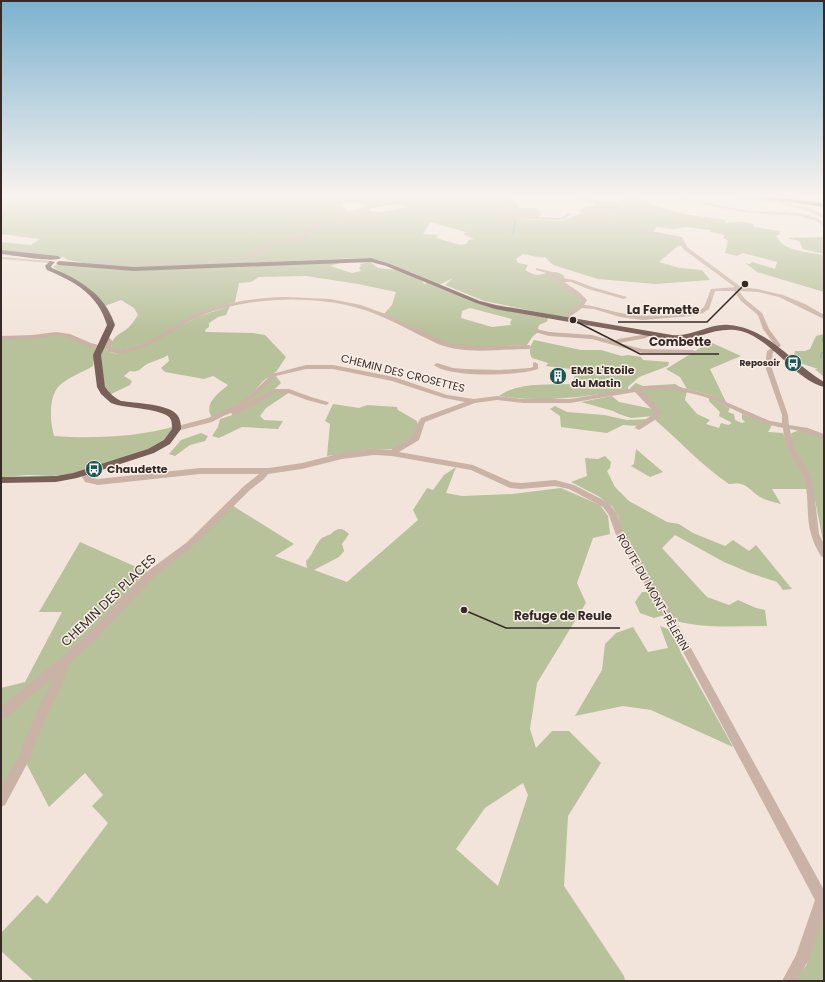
<svg xmlns="http://www.w3.org/2000/svg" width="825" height="982" viewBox="0 0 825 982" font-family="Poppins,sans-serif">
<style>
.green{fill:#b7c19a;fill-rule:evenodd}
.lines{fill:none;stroke-linecap:round;stroke-linejoin:round}
.stream{stroke:#79afac;stroke-width:1}
.minor{fill:#cab3a6;fill-rule:evenodd}
.major{fill:#785f58;fill-rule:evenodd}
.highway{fill:#57433e;fill-rule:evenodd}
.labels{text-anchor:middle;stroke-width:3;stroke-linejoin:round;paint-order:stroke}
.far-poi-label{font-size:9px;font-weight:bold;fill:#362a27;stroke:#f9efe6;text-anchor:end}
.poi-label{font-size:11px;font-weight:bold;fill:#362a27;stroke:#f9efe6;text-anchor:start}
.street-label{font-size:11px;fill:#362a27;stroke:#f9efe6}
.near-street-label{font-size:13px;fill:#362a27;stroke:#f9efe6}
.leader{fill:none;stroke:#362a27;stroke-width:1.5}
.callout-dot{fill:#362a27;stroke:#f9efe6;stroke-width:1.5}
.callout-label{font-size:12px;text-anchor:middle;font-weight:bold;fill:#362a27;stroke:#f9efe6;stroke-width:3;stroke-linejoin:round;paint-order:stroke}
</style>
<rect width="100%" height="100%" fill="#f2e4da"/>
<path class="green" d="M1,195H511L509,198L515,201L519,208H537L542,214L537,218L516,219L562,221L580,214L582,212L580,210L582,208L593,206L594,203L549,195H593L595,196L593,199L622,204L623,200L615,196L619,195L627,199L639,198L657,207L690,215L721,219L725,220V223H726C735,222 746,220 754,225V227L780,231L779,235H776C782,252 809,252 824,255V292L757,272L745,263L750,264L752,262L775,269L777,262L743,253L737,256L725,253L728,240L723,238L725,235L710,232V230L687,227L672,229L657,227L652,232L677,237L683,246H678L659,262L680,268L702,270L710,280L655,284L598,279L553,265L545,257C536,258 531,255 523,254L516,259L518,263L528,265L525,270C529,272 534,275 538,275C546,274 557,268 565,277L562,280C567,285 576,291 580,298C585,306 567,315 562,317L484,301L445,285L453,278L439,285L375,259L357,258L138,268L95,265L68,260L63,257H50L1,251V242L31,245L40,239L1,234ZM354,201L362,204V206C376,208 397,201 407,207L382,212L370,211V209C363,208 355,211 347,212L341,204ZM430,222L466,232L463,234L474,239L469,240L466,244L460,245L436,238L438,235L423,234Z
M824,237V254L803,249L799,241L787,238Z
M341,261L340,263L330,266L352,273L361,271L359,268L361,266L360,264L370,262L378,268L398,270L421,280L424,284L427,283L485,306L548,318L547,320L548,321L539,325L537,333L533,336L527,345L481,347L448,344L384,314L392,305L396,292L358,284L306,276L259,277L251,282L239,283L235,302L203,312L150,341L132,348L111,351C111,334 120,336 130,326C133,323 135,319 138,315L134,308L121,300L105,306L90,289L53,267L57,264L66,263L121,269ZM470,308L512,319L510,323L511,325L492,327L461,318L462,311Z
M230,306L226,315L218,317L209,323V327L205,330L206,332L253,333L265,335L286,357L276,372L263,381L253,393L241,402L212,418C203,403 218,394 228,385L213,376L204,379L165,372L161,368L169,361L168,355C162,359 153,361 147,364C141,368 139,373 130,371L124,376L132,381L130,385L109,395L106,394L100,355L107,341L106,348L107,351C115,355 121,353 129,351L200,316Z
M824,334V377L815,369H818L797,362L793,358L795,351H805L810,349L816,336Z
M65,335L96,348L93,366C83,372 69,377 60,385C48,396 50,422 54,436C93,439 138,437 176,426L161,445L124,459L70,474L52,476L29,475L1,477V336L8,338Z
M534,340L581,350H601L622,356L628,355L641,357L643,360L669,362L668,366L639,377L628,387V390C581,397 546,403 499,396C517,382 549,385 572,384L575,375L579,370L546,366L548,363L532,358C528,351 530,347 534,340Z
M710,342L741,356L710,369L727,404L710,395L687,389L680,377L666,369Z
M276,376L281,383C266,399 243,410 222,416L239,406Z
M636,383L643,386L675,384L687,391L685,400L697,414L710,420L706,424L719,428L721,423L728,425L732,423L719,416L720,412L709,401V398L730,408L728,412L734,414L735,420L742,423L745,422L742,419V414L772,425L768,432L783,433C789,452 804,469 807,489H772L781,504C775,502 768,501 762,498C748,490 748,481 729,484C702,466 680,441 655,420L659,416L658,408L630,388Z
M276,392H290L266,408L260,416L264,420L283,421L278,429L242,427L219,438L212,436L218,427L220,419L239,413Z
M612,396L619,402L653,409L656,413L654,416L631,418L619,414L613,411L581,402Z
M333,404L359,408L367,405L397,407L398,410L417,421L418,432L416,435L396,449L369,450L327,456L330,424L325,421Z
M555,406L567,412L604,415L627,420L649,419L640,426L623,425L607,433L561,427L560,416L550,409Z
M797,431H805L824,438V546L815,500L789,435L792,433Z
M201,433L208,436L205,441L190,445L175,456L169,454L181,440Z
M636,449L663,472L650,477L631,466L634,464Z
M605,456L611,462L610,468L607,471L615,487L629,501L667,522L679,524L693,533L725,546L733,540L749,551L756,545L792,589L783,590L777,582L750,573L724,562L675,535L662,548L707,597L729,605L738,600L756,608L765,610L767,626C737,626 706,629 676,621L622,534L618,516L612,506L598,496L571,482L587,476L585,458L598,459Z
M456,467L446,493L462,496L512,494L561,488L600,505L608,516L610,534L593,538L577,583L586,603L537,683L530,729L536,748L552,731H569L601,763L568,816L564,886L624,976L625,981H34L1,951V933L37,895L47,904L108,823L92,806L103,795L85,773L49,807L26,763L67,662L154,574L233,506L294,544L275,556L307,568L306,561C312,556 314,547 320,540C322,537 327,536 331,534C337,528 342,527 349,534L342,544L344,551L339,557L314,570L347,582L418,520L413,510L427,488L433,490L444,475ZM523,783L528,795L498,886L456,849L485,808Z
M80,542L150,573L88,637L1,711V688L25,682L62,612H39Z
M642,592H650L664,615L654,618L640,613L635,602Z
M660,626L673,631L681,653L733,747L651,710L623,706L575,716L602,670L605,644L616,633L633,627L648,652L668,648Z
M60,667L1,797V717Z
M821,917L824,918V981H794L806,966Z"/>
<g class="lines">
<path class="stream" d="M513,234L515,221
M824,336L822,340L824,343
M821,358V354L824,351"/>
<path class="minor" d="M498,195H503L495,201L497,205L524,217L561,218L568,213L572,214L562,220L523,219L494,207L491,202L431,200L409,201L362,210L318,227L304,239L269,247L257,256L244,260L183,264L120,262L89,268L86,266L89,264L120,260L183,262L243,258L253,254L265,245L300,237L314,225L361,208L409,199L431,198L492,200Z
M616,195H622L632,201C620,212 604,206 589,210L590,211L600,212L646,230L682,237L687,247L741,287L758,289L783,295L805,304L824,315V319L779,297L758,292L739,291L745,299L762,313L769,329L780,344L781,346L778,348V350L773,352L771,366L788,415L789,425L808,428L824,434V439L804,432L790,429L791,438L795,449L810,474L813,483L819,534L824,544V558L821,556C817,550 813,541 811,534C806,517 809,498 805,482C799,461 785,453 783,428C753,422 732,407 705,397C685,391 662,387 641,391L656,405L661,413L658,418L639,430L635,428L636,426L655,413L635,392L570,403H523L497,400L475,403L425,422L419,440L399,452L473,465L511,482L521,483L555,480L574,485L609,503L617,514L624,535L670,610L824,890V914L809,959L797,981H782L796,955L815,900L664,616L617,538L609,515L603,507L569,489L555,486L521,489L510,488L471,470L392,456L374,455L342,459L302,469L268,474L264,479L250,490L192,547L155,576L94,641L69,664L59,691L44,722L27,764L5,805L1,807V789L19,756L35,715L54,676L5,718L1,719V707L62,657L86,635L149,570L186,543L244,486L259,474H200L98,485L85,482L80,473L81,471H87L91,478L98,479L200,468H269L302,463L342,453L374,449L391,450L413,436L417,424L421,418L465,402L444,398L392,381L333,369H306L276,376L254,397L243,405L275,389H289L311,397L328,402L329,403L328,404L326,405L307,400L288,393H276L236,415H232L231,412L212,422L177,431L173,429L174,427L208,418L237,404L250,395L272,374L306,365H333L394,377L447,395L474,399L497,396L523,399H570L646,386H676L710,395L770,421L782,423V415L765,366L767,351L772,348L771,347L775,345L774,344L763,329L758,315L741,301L734,291H715L709,309L703,313L691,316L643,320L620,317L594,309L582,308L566,320H562V318L579,305L581,300C573,292 556,286 553,275L536,270V268L557,273L560,280L563,278L574,280L592,287L627,297L624,299L588,289L571,282H564L579,292L587,300L584,305C598,306 608,311 621,313C645,318 676,315 699,311L704,307L711,289L735,287L683,249L678,239L643,232L597,214L578,211L580,210H585V208C599,204 616,210 627,201Z
M660,195H667L680,199L695,197H728L778,200L811,209L824,215V218L808,211L778,202L728,199H695L680,201Z
M702,202C718,205 735,209 751,211C774,213 804,208 824,223V226L816,221L800,216L751,213L701,204L700,203Z
M1,257L51,261L53,262L51,263L1,259Z
M285,297L330,299L361,305L388,315L448,343L477,346L529,345L532,347L529,349C500,349 466,355 438,344C412,332 386,316 358,308C310,294 239,297 194,319C167,332 139,359 108,352L105,346L107,342L103,337L104,336H108L113,342L111,346L112,349C142,353 172,324 199,313C227,302 255,298 285,297Z
M537,329L549,332L592,335L614,341L618,339L642,335L650,332L653,334L646,338L619,343L642,349L693,350L696,352L693,354L642,353L592,339L549,336L535,332V330Z
M56,332L70,334L91,343L102,346L103,347L100,349L87,346L67,337L56,336L32,339L1,340V336L32,335Z
M535,362L538,364V369C519,376 449,378 434,365L437,363L453,368L465,369L499,370L530,368L533,367V363Z"/>
<path class="major" d="M1,250L58,256L61,258C54,263 12,255 1,254Z
M371,258L390,264L480,301L496,305L672,335C693,337 710,323 729,325C768,328 792,363 824,382V387C795,380 773,340 741,331C717,325 696,341 672,340L495,309L476,303L386,266L371,262L134,271L59,265L56,263L59,261L134,267Z
M50,261L55,262L51,266L52,268C80,280 105,294 115,325L101,355L105,387C109,393 115,398 121,401C135,403 163,404 174,412C180,416 181,423 181,429L170,444L154,453L77,478L56,482L1,483V477L56,476L73,473L148,449L164,440L172,429C172,424 172,420 169,417C160,409 130,408 117,405L111,403L101,394L97,387L93,355L107,325C98,294 75,282 47,270L45,266Z"/>
<path class="highway" d="M740,195H760L824,203V207Z"/>
</g>
<linearGradient id="sky" x2="0" y2="1"><stop stop-color="#7bb2d0"/><stop offset="0.59" stop-color="#f9f3ee"/><stop offset="1" stop-color="#f9f3ee" stop-opacity="0"/></linearGradient>
<rect width="825" height="333" fill="url(#sky)"/>
<defs>
<symbol id="bus-disc" viewBox="-11 -11 22 22"><circle r="9.5" fill="#1c5755" stroke="#f9efe6"/><path d="M-5-6H5V4H4V6H2V4H-2V6H-4V4H-5ZM-3.5-4V0h7V-4ZM-3.5 1.2v1.5H-2V1.2ZM2 1.2v1.5H3.5V1.2Z" fill="#fff"/></symbol>
<symbol id="building-disc" viewBox="-11 -11 22 22"><circle r="9.5" fill="#1c5755" stroke="#f9efe6"/><path d="M-4-6H4V6H1V3H-1V6H-4ZM-2.5-4.3h1.7v1.8h-1.7ZM.8-4.3h1.7v1.8H.8ZM-2.5-1h1.7V.8h-1.7ZM.8-1h1.7V.8H.8Z" fill="#fff"/></symbol>
</defs>
<g fill-rule="evenodd">
<use href="#bus-disc" x="783" y="353" width="20" height="20"/>
<use href="#building-disc" x="548" y="366" width="20" height="20"/>
<use href="#bus-disc" x="84" y="459" width="20" height="20"/>
</g>
<g class="labels">
<g class="far-poi-label">
<text x="780" y="366">Reposoir</text>
</g>
<g class="poi-label">
<text x="571" y="374">EMS L'Etoile<tspan x="571" dy="13">du Matin</tspan></text>
<text x="107" y="473">Chaudette</text>
</g>
<g class="street-label">
<text transform="translate(403 373) rotate(14)" y="4">CHEMIN DES CROSETTES</text>
<text transform="translate(653 592) rotate(60)" y="4">ROUTE DU MONT-PÈLERIN</text>
</g>
<g class="near-street-label">
<text transform="translate(108 600) rotate(-44)" y="5">CHEMIN DES PLACES</text>
</g>
</g>
<path class="leader" d="M745 284L707 322H618M573 320L640 354H719M464 610L506 628H620"/>
<g class="callout-dot">
<circle cx="745" cy="284" r="4"/>
<circle cx="573" cy="320" r="4"/>
<circle cx="464" cy="610" r="4"/>
</g>
<g class="callout-label">
<text x="663" y="314">La Fermette</text>
<text x="680" y="346">Combette</text>
<text x="563" y="620">Refuge de Reule</text>
</g>
<rect width="825" height="982" fill="none" stroke="#362a27" stroke-width="4"/>
</svg>
